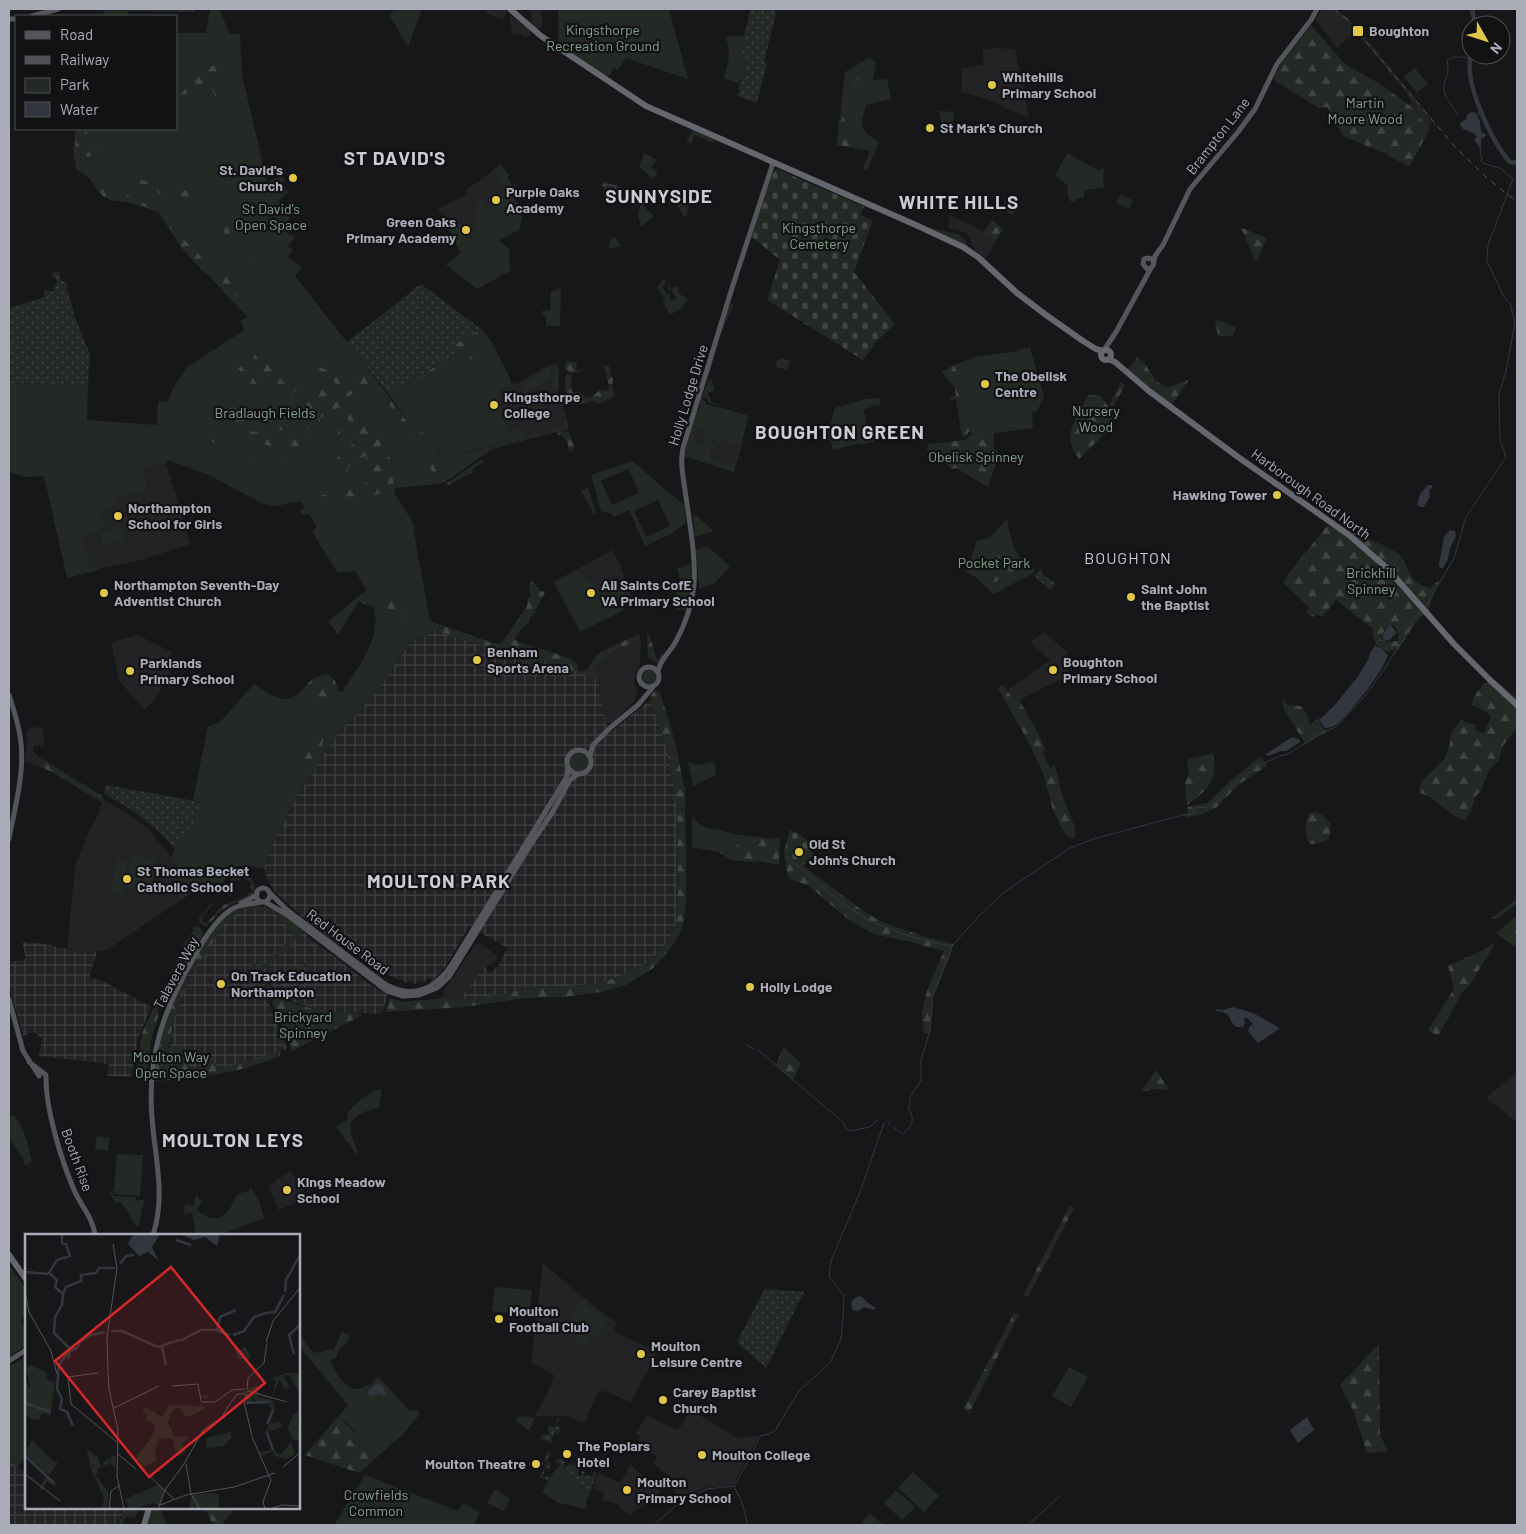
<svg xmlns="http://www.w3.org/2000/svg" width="1526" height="1534" viewBox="0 0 1526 1534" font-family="Barlow,sans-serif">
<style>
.built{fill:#232325}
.industrial{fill:url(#industrial-grid)}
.green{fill:#232a25;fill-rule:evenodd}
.forest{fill:url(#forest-firs);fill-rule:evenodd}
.cemetery{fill:url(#cemetery-stones)}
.garden{fill:url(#garden-dots)}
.water{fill:#32373f}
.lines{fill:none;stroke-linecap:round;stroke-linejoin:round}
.stream{stroke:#32373f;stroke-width:1}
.river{stroke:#32373f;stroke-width:4.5}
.major{stroke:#55555c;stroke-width:5}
.highway{stroke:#65666e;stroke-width:6}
.rail{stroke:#515258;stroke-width:1;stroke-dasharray:6 5;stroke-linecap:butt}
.poi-dot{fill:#e0c748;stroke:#121214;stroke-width:2}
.labels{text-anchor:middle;stroke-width:4.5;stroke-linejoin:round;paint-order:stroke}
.park-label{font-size:14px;fill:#83a08a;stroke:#121214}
.poi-label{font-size:14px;font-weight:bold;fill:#aaacb7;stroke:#121214;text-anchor:start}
.street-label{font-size:14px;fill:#aaacb7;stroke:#121214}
.quarter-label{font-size:16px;letter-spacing:1px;fill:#cbccd4;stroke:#121214}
.district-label{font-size:19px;font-weight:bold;letter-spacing:1px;fill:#cbccd4;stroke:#121214}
.inset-river{fill:none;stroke:#32373f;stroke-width:2.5}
.inset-road{fill:none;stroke:#525358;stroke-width:1}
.view{fill:#d62828;fill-opacity:0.15;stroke:#d62828;stroke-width:2.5}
.inset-edge{fill:none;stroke:#aaacb7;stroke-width:2.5}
</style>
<defs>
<pattern id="industrial-grid" width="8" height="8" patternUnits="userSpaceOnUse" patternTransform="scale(1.25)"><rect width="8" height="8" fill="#232325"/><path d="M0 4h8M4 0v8" fill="none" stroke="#404042"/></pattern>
<pattern id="forest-firs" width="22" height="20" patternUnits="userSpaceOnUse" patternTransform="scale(1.25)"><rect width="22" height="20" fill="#232a25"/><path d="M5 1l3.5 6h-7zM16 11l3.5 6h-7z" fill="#404642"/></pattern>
<pattern id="cemetery-stones" width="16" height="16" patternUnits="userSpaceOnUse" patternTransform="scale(1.25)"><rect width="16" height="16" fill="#232a25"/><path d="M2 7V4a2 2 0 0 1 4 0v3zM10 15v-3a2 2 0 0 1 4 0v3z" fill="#404642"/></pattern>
<pattern id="garden-dots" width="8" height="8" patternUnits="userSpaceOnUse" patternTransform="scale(1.25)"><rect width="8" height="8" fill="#232a25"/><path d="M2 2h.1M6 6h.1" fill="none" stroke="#404642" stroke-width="1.8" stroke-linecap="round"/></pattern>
</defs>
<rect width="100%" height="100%" fill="#171719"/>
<path class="built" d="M488,9H505L506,12L503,20L486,13Z
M529,9H542L543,25L538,30L533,25Z
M1322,9H1335L1347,17L1371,44L1436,124L1435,125L1433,122L1429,128L1409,105L1412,103L1405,91L1356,32L1337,48L1316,21V19Z
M510,15L527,27L532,35L523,37L522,34L512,35Z
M997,48L1015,49L1029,117L1011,111L993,101L961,92L962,76L961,68L984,64L982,50Z
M500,164L509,175L507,178L515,190L511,195L523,209L519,230L461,253L438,209L467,194L465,190L480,181Z
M950,216L972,225L996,241L986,259L975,250L967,233L948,228Z
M481,329L491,341L511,383L516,384L549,365L558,364L559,393L568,425L567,427L569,429L492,449L445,481L417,435L436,423L412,380Z
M718,407L743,441L734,472L684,456L695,417L702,408Z
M166,464L178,502L190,544L141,560L103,568L67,578L89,472Z
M613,550L615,557L620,563L628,590L617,596L624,610L580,632L553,582Z
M1044,632L1068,653L1065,655L1068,665L1069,675L1016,702L1008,690L1050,660L1030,642Z
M138,635L172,652L170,656L177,659L158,695L145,710L119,681L111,642Z
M640,640L641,641L640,664L635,674L634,684L638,693L635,700L613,722L606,724L599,691L600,680L592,668L616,649Z
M39,727H43L44,745L34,746L33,752L44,760L39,766L25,762L27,744L26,732L30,728Z
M103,799L127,813L142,824L152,833L171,857L181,870L178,902L107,950L85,953L67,948L75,866L87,835L97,817Z
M479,943L497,955V958L494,963L490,964L485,968L484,967L460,1000L446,998L442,999L445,989L475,945Z
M1517,1072V1122L1486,1098Z
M290,1171L309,1198L278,1210L269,1186Z
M543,1263L584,1298L617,1323L614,1332L658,1351L631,1402L607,1392L599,1391L584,1423L567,1416H535L550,1387L554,1375L531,1362Z
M691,1410L737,1438L759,1436L733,1485L704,1488L680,1499L673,1489L668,1488L664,1482L671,1477L653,1464L657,1457L650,1452L649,1448L638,1441L640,1436L636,1433L647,1415L676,1430L681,1426Z
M631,1464L639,1473L657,1486L659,1492L654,1498L630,1515L622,1510L618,1504L602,1500L604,1493L593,1488L599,1473L620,1483Z"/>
<path class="industrial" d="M603,182L622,187L628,193V202L625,204L624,203L625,195H624L619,191L601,187Z
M441,625L600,680L599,691L606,724L612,731L650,700L667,748L677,809L678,904L676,924L670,938L660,951L647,963L621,976L597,984L523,989L513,993L460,1000L484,966L490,973L499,965L507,948L469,926L446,966L433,981L428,978L424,983L419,981L415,984L409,981L407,983L382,972L380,973L358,956L350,948H347L346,941L343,939L337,944L304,918L275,892L267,879L264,866L272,846L295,799L339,731L357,714L378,690L411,640L427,636Z
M248,905L263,906L285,914L294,920L311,940L341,961L369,984L388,995L382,1014L322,1011L290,1001L276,991L268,981H265L264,991L287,1049L218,1070L214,1063L192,1072L180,1045L170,1048V1044L174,1019L188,981L186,979L199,953L219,923Z
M22,942L40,943L85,953L97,952L89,978L101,980L151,1007L138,1039L131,1077L107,1076L109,1064L39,1056L42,1039L34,1032L23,1036L9,985V962L17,961L26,959Z
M9,1460L25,1473L26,1472V1508H123L126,1511L115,1525H9Z"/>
<path class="green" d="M104,9H129L128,16H103Z
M210,9H219L230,34H238L240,36L242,75L267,182L282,176L285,180L282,184L288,192L278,201L290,213L287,234L296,236L288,246L293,250L288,257L302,268L295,276L375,378L372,380L410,432L439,484L395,488L394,492L415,526L413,528L430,621L441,625L427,636L411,640L378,690L357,714L339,731L295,799L272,846L263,869L246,865L238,866V870L230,874L215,892L201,886L178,902L181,870L171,857L175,849L194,828L201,802L193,800L208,726L219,723L254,684C263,689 280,703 291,698C297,696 303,689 307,685L342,692C362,662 388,630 369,594H366L358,602L338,635L328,621L367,590L355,571L338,573L312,532L317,527L309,514L302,515L300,511L305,508L302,502C285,501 279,510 261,503L209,475L168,460L166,464L143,467L148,490L116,498L118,506L101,510L105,525L96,531L82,535L90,567L92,569L98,567V570L67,578L44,476L26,477L9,472V383L53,384L71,387L88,383L87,420L157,425L158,401L167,402L174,387L186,368L244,330L241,320L248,317L182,248L158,212L131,203L110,200L102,196L89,178L76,169L73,151L74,145L75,129H176V33H206Z
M396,9H422L408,47L390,16L392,12Z
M558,9H669L688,79L626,58L618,70L614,68L608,77L584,62L558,42Z
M748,23L747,60L740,91V92L741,97L737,96L740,91L738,89L741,80H740L737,83L724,78C730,61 730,53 726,36H743Z
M869,57L876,63L873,80L887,79L891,99L866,105C860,126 859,130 879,142L867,170L863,168L870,151L837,145L845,72L857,65Z
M1415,68L1428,84L1417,93L1404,77Z
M939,111L954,112L952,129L940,128L942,126Z
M693,130L715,140L713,143L695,135L691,144L686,142Z
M644,153L657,160L651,167L658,173L653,179L639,167Z
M1067,153L1100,171L1102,168L1105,169L1103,175L1104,188L1084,190V197L1076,199L1074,202L1070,201C1064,187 1075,188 1055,176Z
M500,164L509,175L507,178L515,190L511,195L523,209L519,230L499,240L509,249L510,271L477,289L446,265L461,253L444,219L458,224L462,222L471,232L478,229L473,218L477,202L482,199L488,207L496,201L498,203L501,201L499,198L506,192L504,189L506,187L503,182L500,184L498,181L488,188L499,179L498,178L499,176L494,171L477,184L465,190L480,181Z
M1121,194L1133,201L1129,209L1116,202Z
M1009,196L1020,204L1012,215L1001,207Z
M675,197L681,198V200L687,201L688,200L690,201L686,217H684L675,200Z
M640,205H642L647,208L646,209L654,216L641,227L638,215Z
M923,226L960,235L964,239L969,248Z
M613,237H615L621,246L609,249V242Z
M664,278L671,289L669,291L667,283L663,285V288L667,294L669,293L671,301L676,300L675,297L681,308L670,315L663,302L665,300L657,288Z
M678,286L679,288L678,293L688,299L681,308L671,289Z
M561,288L560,326H546V316L542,315V311L550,310L551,292Z
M731,304H734L720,336L708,379L704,386L725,316Z
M481,333L491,341L510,378L511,385L506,384L499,392L498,397C487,378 484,376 463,382L472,374L471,372L457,376V380L456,383L444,387L443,399L446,404L457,405L458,406L457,404H449L445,402L443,396L445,390C449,386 459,386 458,377L471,373L462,382L478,379C489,382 498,394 501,405C503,417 500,421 509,432C498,443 493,445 478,449L474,444L471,446L468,445L466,439L465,440L467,446L471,448L474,446L476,449L454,453L437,454L444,450L443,448L436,449C445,445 440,439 441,433L439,434L441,445L435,450H443L436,452V454C449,456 482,452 494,446C502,442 509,433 515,427L519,430L510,439L515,437L518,438L515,436L520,430L526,431V436L533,435L534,433L539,432L535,435H544L511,443L508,440L509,444L492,449L445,482L426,446L423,433L436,424L417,435L388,393L412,380L413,381L457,358L465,357L470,366L479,377C481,366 471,355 465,346Z
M1030,347L1044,397L1037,411L1032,412L1033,428L975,436L969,431L963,388L954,365L975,357L1012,352Z
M782,358L790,361L787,370L776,367L777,361Z
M556,367H558L559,368L558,390L554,388C552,384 553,371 556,367Z
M548,369L550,370L549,379L547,382L541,381L540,386L538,388L535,386L521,398L524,385L525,387L524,384L526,381L528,385L530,384L528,380Z
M710,379H713L711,386L713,384L714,389L712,392H709L708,395L710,397V401L721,406L709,403L706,398L702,397L704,392L705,387Z
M556,392L559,393L568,425L567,427L569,429L546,434L542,431L548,430L549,432L553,428H560L566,425L563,423H565C566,413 561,403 555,394Z
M539,397L542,407H543L547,414L558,427H554L555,425L539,408L535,401Z
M701,398L706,402V404L716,407L721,413L714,437L703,429V428L697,427L693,443L704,446L703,442L707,432L714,437L709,440L712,441L713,444L717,442L715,439L716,434L721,437L716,433L722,413L718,407L746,415L748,417L737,461L735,460L737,461L738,453L734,452L732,455L730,453L732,450L738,451L740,443L734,441L733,445L731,446L721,437V439L713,449L710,448L711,450L709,454L711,459L709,464L684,456L695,417L700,406L699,405Z
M880,398V405L873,406L864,410L867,430L886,434V438L861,445L860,443L833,450L830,439L826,440L825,435H827L835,408L866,399Z
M947,442L949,451L946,454L942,453L934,447L930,452L927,451L928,444Z
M712,459L724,466L729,462L735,467L734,472L712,465Z
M632,461L684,505L686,523L671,534L645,546L629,510L614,517L611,514L601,511L591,475ZM629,469L639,493L612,505L601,481ZM658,500L670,526L646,537L634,511Z
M693,513L714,531L695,537Z
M1006,520L1009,523L1008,526C1013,549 1016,556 1035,570L1032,574L994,594L974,576L966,572L977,541L990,538Z
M121,528L124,540L103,545L100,533Z
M707,546L730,566L715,583L699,589L696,550Z
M690,563L691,585L686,610L676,609C677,600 677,593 671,586L681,583L677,568L683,567Z
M579,570L583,579L588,580C590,585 594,585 598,586L597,588L603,590L604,588L607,589L625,583L628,590L617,596L624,610L581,631L555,583Z
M522,656L546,665L542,676L518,667Z
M649,669C659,670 658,678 652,684L647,686L643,682C642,676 643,671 649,669Z
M569 762a10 10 0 1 1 20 0a10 10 0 1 1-20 0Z
M688,762L698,765L713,762L715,765L716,775L693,786Z
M692,816L698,823L707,828L720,830L734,834L750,836L736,846L720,849L719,852L692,847Z
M133,854L156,859L150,893L127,890Z
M117,859L127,862L122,894L111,892Z
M242,874C251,876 256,882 254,891L249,887L252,883L242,877L239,881L236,878L227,889L226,887L233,877Z
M253,906C274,907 287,919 304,930V932L300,928L299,930L301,934L292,942L293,943L266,968H263L256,955L265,964L295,935L284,923L285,921L275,914L263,910L255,909H235Z
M195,926L199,927L204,933L168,1002L170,973L184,949L182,944L187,940L194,930L193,927Z
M249,959L253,961L262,972L261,976L260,973L259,974L256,971L260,978L257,988H254L257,986L249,968L253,964Z
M305,963L307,965L297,978L303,983L295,977L292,969L294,967L303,965Z
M376,1090H382L379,1107C374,1109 369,1110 364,1112C343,1121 351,1135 358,1152L357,1155L349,1143H347L336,1126L347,1120L348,1112L361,1099Z
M14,1115C25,1128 28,1145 32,1161L27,1165L23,1164L24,1161L9,1137V1116Z
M97,1136L110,1138L108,1151L95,1149Z
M117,1154L143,1155L140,1196L114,1194Z
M251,1187L260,1203L264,1218L220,1235H196L192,1213L184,1214L185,1205L193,1206L196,1195L202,1202L197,1210C218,1228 229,1215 237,1194L248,1191Z
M113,1190V1196L136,1197V1200H144L139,1225L137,1227L121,1202L116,1203L110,1193Z
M9,1265L26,1289V1308L22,1320L24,1328L26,1333V1345L9,1358Z
M495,1287L532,1290L529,1315L492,1311Z
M581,1301L608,1321L596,1338L568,1318Z
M563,1317L592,1338L585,1347L556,1326Z
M342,1332L350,1335C347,1343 347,1345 340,1348L336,1358L330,1360C332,1364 333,1368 335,1371C338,1377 350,1390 357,1389C362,1389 367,1385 372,1384L378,1376L409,1410L418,1411L420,1414L402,1435L383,1452L379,1447L373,1446L367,1450L354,1440L355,1431L339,1416L348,1405L299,1346V1333L311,1350L317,1353L331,1349L333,1351Z
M26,1357V1457L18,1467L9,1460V1366Z
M1069,1367L1088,1377L1071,1407L1052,1396Z
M520,1416L535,1418L529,1431L514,1419H517Z
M556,1468L569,1473L580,1488L590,1493L589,1497H587L586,1509L559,1503L542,1492Z
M913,1472L939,1496L924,1512L898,1488Z
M365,1475L458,1511L463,1503L480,1512L474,1525H334Z
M495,1489L510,1498L504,1511L487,1503Z
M896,1490L915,1507L902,1520L884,1503Z
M123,1508H139L135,1518L127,1516L121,1525H117L126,1511Z
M152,1508H160L167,1525H147Z
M869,1513L884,1525H860Z"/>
<path class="forest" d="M1311,25L1345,64L1380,84L1409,105L1430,129L1409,167L1384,153L1343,136L1327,107L1319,108L1275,81L1274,76L1283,61Z
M673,46L678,48L681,59L679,62C673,61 669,54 670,48Z
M866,61L868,62L854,85H847L848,74L856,71Z
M221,63L223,66L219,94L215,96L213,91L207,89L196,92L193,75L195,72Z
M191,76L194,92L176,96V85L182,79Z
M840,114L844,118L848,129L858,139L859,148L837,145Z
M77,129H82L86,132L111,158L93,156L77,157L75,148Z
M133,177C140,182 150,180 157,183C167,186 178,189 189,191L192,198L191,206C183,208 160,198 157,190L152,189L147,185H142L129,179Z
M92,179L99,183L105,185L112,191L126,194L143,203L156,206L166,215L174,234L159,211L127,201L110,199L103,196Z
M229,217L231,220L228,246L225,245C227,236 223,228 222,219Z
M992,220L1003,229L996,241L983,233Z
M1242,228L1267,238L1256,262L1241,228Z
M177,237H180C190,244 207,259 206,273H205C197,264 178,248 177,237Z
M251,244L250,272L248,271C245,262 242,251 251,244Z
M223,265L230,269L235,284L238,299L235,303L221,289L224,284L219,276Z
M1215,320L1224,322L1236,328L1233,336H1218Z
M481,329L490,340L486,339L480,333L465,346L475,362L481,378L472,368L465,357L457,358L413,381L412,380L457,355L453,345Z
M258,353L286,385L291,379L302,389L300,392L294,391L287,403L253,357Z
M1137,357L1144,362L1155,380L1165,387H1170L1187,380L1188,381L1171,406L1128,369Z
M357,359L373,379L375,378L417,435L436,424L435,426L423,434L426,446L445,481L439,484C419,447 398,413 371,381L345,399C353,409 364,417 372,428C376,433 378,439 381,445C385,450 389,456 392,462C395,471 391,482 395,488C366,500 351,499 320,496L369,482L366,456C351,461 348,463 346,479H342L341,468L344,462H338L337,458L355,442L347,434L344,444L337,443L339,423H350L340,407L320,418L321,434H315L310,426L304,434L307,443L300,457L293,456L288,471L282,468L311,386L339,396L343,393L333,380L302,366L304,360L333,373L349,391L361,382L364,377L362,368L356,360Z
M566,361L577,362L576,370H583L578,373L569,372L568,370L565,369Z
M244,365L263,393L256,396L238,368Z
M603,365L609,366L611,372L609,373L613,379L612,388L615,395L609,400L607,399L605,402L598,404L594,401L579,404L576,399L568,402L565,389V377L567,374L572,375L571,389H573V392H580L585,397L591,398L600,390L608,391L609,386L606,375L607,374Z
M954,365L963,388L969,431L967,435L964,437L962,436L956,399L951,400L950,398L956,396L954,386L941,372Z
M1121,382L1125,385L1113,407L1109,405Z
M1088,395L1101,396L1110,409L1115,421L1112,427L1079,459C1076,454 1072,449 1071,444C1067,427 1081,410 1088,395Z
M242,402L247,430L254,432L260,430L285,445L283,449L247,440L224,416L226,410Z
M267,405L273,416L285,426L280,431L268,420L262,409Z
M212,424L220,438L263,466L262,468L204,437L205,426Z
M566,431L569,433L574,446L573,451L569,452C569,446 567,440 562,435L559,436L557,433Z
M994,433V448L1005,459L996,464L988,487L956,468L952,469C944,463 940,454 930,452L933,447L942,453L946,454L949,451L947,442L965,440L972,434L975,436Z
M482,459L484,462L473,468V473L464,477L448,486L447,483Z
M588,488L596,514H594L581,490Z
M1327,526L1351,534L1353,532C1367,541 1390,544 1402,558C1406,562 1406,568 1409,572C1411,576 1416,583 1419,584C1423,586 1426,586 1430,589L1434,584L1439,581L1433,594L1429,610C1415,619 1408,636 1398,650H1392L1389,652C1380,650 1371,639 1373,629L1336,600L1322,617L1317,614L1312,617L1307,613L1309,607L1283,583L1288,574ZM1390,624L1395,626L1399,634L1397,641L1387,642L1382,640V634Z
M1006,552C1018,554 1019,567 1010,575L1009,573L1008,566L1006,565L1005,567C1007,574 1001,581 993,582L992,580V562L1000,554Z
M532,581L541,591L545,592L534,614L529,619V623L523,627L514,639L519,642L566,657L578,664L577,670C589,675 590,663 596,656C601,650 631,638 639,634L640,640L616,649L592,668L600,680L519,653L499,652L440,632V629L444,626L497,645L502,643L527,606L528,598L531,596C529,590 528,586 532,581Z
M366,594H370L375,607C370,604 363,605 359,601Z
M386 610a10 10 0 1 1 20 0a10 10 0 1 1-20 0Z
M649,634L657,660L663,652V657L657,663L648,658L647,635Z
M327,674C335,679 340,686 336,695C326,702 309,704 304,689C308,680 318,676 327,674Z
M1497,682L1517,698V727L1502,747L1499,761L1489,770L1481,790L1475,797L1471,811L1465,820C1448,817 1439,798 1420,793L1419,788L1423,780L1444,760L1450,743L1451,733L1462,718L1464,722L1476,725L1474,730L1484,733L1491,717L1487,712L1471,705L1474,697L1484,683Z
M1003,685L1016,702L1019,700L1037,731L1045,749L1043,753L1050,769L1055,765L1062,795L1075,828V836L1074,838H1069L1062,829L1053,810L1043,773L1029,743L998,688Z
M655,690L660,692L675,742L685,790L686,861V904L683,926L676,941L665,955L653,968L626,985L601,992L565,997L525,998L465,1007L385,1012L390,998L402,1002L446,998L460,1000L512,993L523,989L597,984L621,976L647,963L660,951L670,938L676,924L678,904L677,809L667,748L650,700L651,695Z
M1282,699L1288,705L1301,706L1308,716L1309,725L1319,718L1320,724L1326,732L1306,744L1284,710Z
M326,731L322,745L306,768L299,764Z
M1213,753C1218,781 1208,790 1187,805L1185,784L1189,773L1187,760Z
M1260,757L1268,765L1238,785L1217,807L1203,814L1186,818L1188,807L1208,803L1231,780Z
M44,760L102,796L103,799L101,802L52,772L39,766Z
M1316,812L1325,817L1331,824C1330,827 1331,834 1329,837C1327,843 1315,844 1310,844C1304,834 1304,822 1310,813Z
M750,836L774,839L779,837L780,839L779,865L760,861L752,862L731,860L719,852L720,849L736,846Z
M784,852L865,912L882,922L929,938L953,944L951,954L933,996L930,1030L928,1033H924C917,1003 933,978 944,951L911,942L873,934L849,920L809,886L790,879L787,873Z
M253,890L254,891C247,902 235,901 225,908C218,913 213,920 207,926H204L199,922V918L211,904L212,905L202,917L203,918L202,921L206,924L224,904L226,905C235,900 245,899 253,890Z
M1517,899V904L1496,919H1490Z
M235,909L240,910L224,924L194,971L189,970C202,949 213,922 235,909Z
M1517,916V948L1496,933Z
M1496,942L1469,986L1463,991L1438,1036L1428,1030L1454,989L1448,966L1481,951Z
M184,978L188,980L174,1019L168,1048L180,1045L192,1072L215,1062L218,1070L280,1051V1056C239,1073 198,1079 154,1081L156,1058L162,1030Z
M264,981H266C270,986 275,991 280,996C297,1010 338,1012 361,1014V1016L292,1051Z
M162,990H165L164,997L158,1010V1017L152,1036L146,1076H136L142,1033Z
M783,1047L801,1063L793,1080L776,1065Z
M1156,1070L1169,1090L1155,1089L1141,1092Z
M1070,1206L1074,1208L1028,1297L1023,1295Z
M1014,1313L1019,1314L969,1414L964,1408Z
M1379,1344L1380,1435L1388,1451L1367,1453L1354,1412L1340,1385Z
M339,1416C342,1419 345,1423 348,1426C354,1431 356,1431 354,1440L359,1441C360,1445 363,1448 367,1450C375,1445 377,1445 383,1452L359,1473L305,1455Z
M205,1508H229L232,1512L221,1525H213Z"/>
<path class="cemetery" d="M777,169L865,207L863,208L860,215L873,220L854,272L895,324L875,343L863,360L767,300L780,260L752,237L765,193L774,171Z
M790,830C798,833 815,842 813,853C812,858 806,862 802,866L784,852Z"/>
<path class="garden" d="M129,9H195V12L129,11Z
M750,9H777L764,62L767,63L757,103L741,97L740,91L747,61L741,58Z
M58,271L60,276V279L67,283V287L65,290H68L74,315L90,354L88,383L71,387L53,384L9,383V308L45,297L44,290L52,292L55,290L54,288L57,281L51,274Z
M421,284L481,329L453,345L457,354L388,393L347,342Z
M1042,568V574L1056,584L1051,590L1034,576Z
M629,590L632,598L621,604L617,595Z
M106,785L201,802L194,828L175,849C155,825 132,809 104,794Z
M766,1289L804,1292L766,1368L737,1342L764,1290Z
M558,1418H560L556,1426L558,1427L561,1425L559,1428L561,1429L558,1435L556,1434L558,1429L551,1439L553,1441L551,1443L547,1440L546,1442L545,1440L541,1439L543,1434H545V1436L547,1434L549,1435L550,1433L548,1431L549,1424L554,1428Z
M548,1452L551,1453L549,1457L550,1458H548L547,1460L551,1464L550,1466L551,1467L550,1471L549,1469L546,1468L543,1475L544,1477L547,1476L550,1478L548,1481L540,1477L546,1467L538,1462L540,1458L543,1464L545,1463V1466L547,1464L544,1460Z
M556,1459H562L565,1463L563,1468L564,1469L567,1465V1468L570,1463L573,1466L575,1462L576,1463L575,1465L580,1467L578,1473L579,1476L582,1475V1471L585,1472L584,1475L586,1476L587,1475L592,1476L593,1473L597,1472L590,1493C581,1488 572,1483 569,1473L558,1469L560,1463L557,1461L556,1463Z"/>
<path class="water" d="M1472,112L1476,113L1480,122L1481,132L1486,134V136L1481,139V145L1480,147L1474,140L1477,137L1475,134L1463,129L1460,125L1461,122L1466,120L1467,115Z
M1428,485H1431L1433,487L1429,490L1430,496L1424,507H1421L1417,505L1420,494Z
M1450,530L1455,531L1456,536L1450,548L1448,559L1443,568H1440L1439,565L1444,537Z
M1390,624L1396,632L1389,641L1383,639V634Z
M1375,646L1381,648L1388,655C1383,672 1350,713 1336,725C1332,727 1329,728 1325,728L1321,723L1320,719L1334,706L1359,675L1368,660L1370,653Z
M1292,737L1300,740V742L1286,751H1281L1268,756L1266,754Z
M1233,1007L1253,1013L1278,1027L1279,1029L1258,1043L1248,1031L1249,1027L1253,1024L1247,1018H1244L1245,1023L1243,1027H1236C1227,1019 1233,1013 1216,1011L1215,1009L1224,1010Z
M861,1296L868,1303L876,1308L875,1310L864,1307L858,1311L853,1310C848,1302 854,1297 861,1296Z
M378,1383L384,1388L386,1397L379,1393L372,1396L368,1393L369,1390Z
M1307,1417L1314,1430L1298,1443L1290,1430Z"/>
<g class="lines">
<path class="stream" d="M1458,115C1454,107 1445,99 1444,90C1443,78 1451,73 1447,61C1452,54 1462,58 1470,58
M1478,116L1480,107
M1425,608L1454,558L1466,517L1506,457L1500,440L1499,394L1506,371L1515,322L1510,303L1504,297L1487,261L1488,245L1513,179L1500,168L1482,163L1480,147
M1394,635L1410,621
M1375,646L1379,640L1385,641
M785,857C807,872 826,891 848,907C878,928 916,940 952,946
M746,1045L754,1049
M758,1050L844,1123V1126L850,1131L870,1127L878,1120
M888,1122L890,1125
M893,1127L902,1134C912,1129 916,1118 908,1109L910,1106V1098L921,1080V1060L930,1030L933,996L952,946L978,917L1003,893L1070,848L1093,839L1183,815L1193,814L1196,807L1206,808L1216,803L1231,786L1260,765L1280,756L1288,754L1323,732L1336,727L1364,697L1383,671L1413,624L1411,621L1422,611
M734,1486L742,1503L748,1525
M654,1525L682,1500L707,1489L734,1486L752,1454L760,1436L769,1434L777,1429V1427L799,1391L830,1363L837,1348L841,1338L843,1320L844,1295L829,1277L831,1261L860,1192L884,1123
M1028,1525L1060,1496"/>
<path class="river" d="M1472,9L1475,25
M1471,55C1463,82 1492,142 1510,162L1517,163"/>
<path class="major" d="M32,16L58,9
M9,19H16
M1154,263L1152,259L1147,258L1144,259L1143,264L1147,269L1150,268L1153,266L1155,256L1163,245L1190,189L1238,132L1255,109L1277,64L1311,20L1317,9
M1104,350L1116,332L1151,268
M639 677a10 10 0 1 1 20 0a10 10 0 1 1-20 0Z
M658,672C659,661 670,652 675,643C685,625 692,605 694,585C696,554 689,521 685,490C683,476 680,462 683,448L732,288L773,163
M9,695C13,708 18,722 20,736C26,768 15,807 9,839
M611,727L638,705L653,687
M567 762a12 12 0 1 1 24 0a12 12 0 1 1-24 0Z
M590,756L593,745L612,726
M256 895a7 7 0 1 1 14 0a7 7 0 1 1-14 0Z
M269,892L287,910L385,984C412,1000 436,989 452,964L566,778L568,772V767
M265,902L286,914L387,991L403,996L419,995L437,988L449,977L533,841L552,813L570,780L578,774
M241,903L248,900L257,894
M9,999L23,1051L39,1076
M29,1062L46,1075C45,1108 61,1159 74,1190C81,1206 93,1218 95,1235
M153,1235C166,1195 155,1159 152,1118C147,1057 163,1011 193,959C202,942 218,915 236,907C245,904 254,903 262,902
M9,1361L26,1350"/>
<path class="highway" d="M510,9L541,36L646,106L918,226L963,247L978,257L1017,293L1046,315L1083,341L1096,349L1103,351
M1101 355a5 5 0 1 1 10 0a5 5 0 1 1-10 0Z
M1108,359L1115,362L1149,391L1238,457L1349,535L1387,568L1454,644L1490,680L1517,705
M9,1255L26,1279
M144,1525L149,1508"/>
<path class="rail" d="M1334,9L1349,21
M1345,17L1456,148L1486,177L1517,202"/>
</g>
<g class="poi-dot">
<rect x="1352" y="25" width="12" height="12" rx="2.5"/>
<circle cx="992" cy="85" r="5"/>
<circle cx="930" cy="128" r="5"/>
<circle cx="293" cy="178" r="5"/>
<circle cx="496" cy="200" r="5"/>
<circle cx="466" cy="230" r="5"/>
<circle cx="985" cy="384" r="5"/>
<circle cx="494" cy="405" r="5"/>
<circle cx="1277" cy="495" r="5"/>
<circle cx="118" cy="516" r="5"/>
<circle cx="104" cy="593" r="5"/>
<circle cx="591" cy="593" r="5"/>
<circle cx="1131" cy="597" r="5"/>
<circle cx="477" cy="660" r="5"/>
<circle cx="1053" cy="670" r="5"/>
<circle cx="130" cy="671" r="5"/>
<circle cx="799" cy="852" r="5"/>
<circle cx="127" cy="879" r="5"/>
<circle cx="221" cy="984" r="5"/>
<circle cx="750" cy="987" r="5"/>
<circle cx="287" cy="1190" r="5"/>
<circle cx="499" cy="1319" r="5"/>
<circle cx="641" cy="1354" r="5"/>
<circle cx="663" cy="1400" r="5"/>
<circle cx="567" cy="1454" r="5"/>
<circle cx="702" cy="1455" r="5"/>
<circle cx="536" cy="1464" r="5"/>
<circle cx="627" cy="1490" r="5"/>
</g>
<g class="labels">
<g class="park-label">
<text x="603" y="35">Kingsthorpe<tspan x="603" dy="16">Recreation Ground</tspan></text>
<text x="1365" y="108">Martin<tspan x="1365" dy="16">Moore Wood</tspan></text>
<text x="271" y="214">St David's<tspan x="271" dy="16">Open Space</tspan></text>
<text x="819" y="233">Kingsthorpe<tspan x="819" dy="16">Cemetery</tspan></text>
<text x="1096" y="416">Nursery<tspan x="1096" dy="16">Wood</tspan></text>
<text x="265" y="418">Bradlaugh Fields</text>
<text x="976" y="462">Obelisk Spinney</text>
<text x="994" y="568">Pocket Park</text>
<text x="1371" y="578">Brickhill<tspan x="1371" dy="16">Spinney</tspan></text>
<text x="303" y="1022">Brickyard<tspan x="303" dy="16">Spinney</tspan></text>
<text x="171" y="1062">Moulton Way<tspan x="171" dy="16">Open Space</tspan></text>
<text x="376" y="1500">Crowfields<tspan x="376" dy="16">Common</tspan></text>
</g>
<g class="poi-label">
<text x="1369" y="36">Boughton</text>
<text x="1002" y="82">Whitehills<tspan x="1002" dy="16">Primary School</tspan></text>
<text x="940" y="133">St Mark's Church</text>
<text x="283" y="175" text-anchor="end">St. David's<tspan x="283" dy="16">Church</tspan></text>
<text x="506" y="197">Purple Oaks<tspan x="506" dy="16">Academy</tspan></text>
<text x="456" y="227" text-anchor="end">Green Oaks<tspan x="456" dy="16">Primary Academy</tspan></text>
<text x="995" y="381">The Obelisk<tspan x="995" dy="16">Centre</tspan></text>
<text x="504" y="402">Kingsthorpe<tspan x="504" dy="16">College</tspan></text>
<text x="1267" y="500" text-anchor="end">Hawking Tower</text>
<text x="128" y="513">Northampton<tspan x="128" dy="16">School for Girls</tspan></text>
<text x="114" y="590">Northampton Seventh-Day<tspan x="114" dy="16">Adventist Church</tspan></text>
<text x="601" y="590">All Saints CofE<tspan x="601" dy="16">VA Primary School</tspan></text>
<text x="1141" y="594">Saint John<tspan x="1141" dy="16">the Baptist</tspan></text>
<text x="487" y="657">Benham<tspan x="487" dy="16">Sports Arena</tspan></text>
<text x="1063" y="667">Boughton<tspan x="1063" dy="16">Primary School</tspan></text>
<text x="140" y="668">Parklands<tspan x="140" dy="16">Primary School</tspan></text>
<text x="809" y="849">Old St<tspan x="809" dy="16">John's Church</tspan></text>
<text x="137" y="876">St Thomas Becket<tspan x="137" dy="16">Catholic School</tspan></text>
<text x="231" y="981">On Track Education<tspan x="231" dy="16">Northampton</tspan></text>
<text x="760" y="992">Holly Lodge</text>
<text x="297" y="1187">Kings Meadow<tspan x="297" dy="16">School</tspan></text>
<text x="509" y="1316">Moulton<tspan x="509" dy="16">Football Club</tspan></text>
<text x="651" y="1351">Moulton<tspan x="651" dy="16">Leisure Centre</tspan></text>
<text x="673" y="1397">Carey Baptist<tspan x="673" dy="16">Church</tspan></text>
<text x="577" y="1451">The Poplars<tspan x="577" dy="16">Hotel</tspan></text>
<text x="712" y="1460">Moulton College</text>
<text x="526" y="1469" text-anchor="end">Moulton Theatre</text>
<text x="637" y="1487">Moulton<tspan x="637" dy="16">Primary School</tspan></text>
</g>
<g class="street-label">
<text transform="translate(1218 136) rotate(-52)" y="5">Brampton Lane</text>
<text transform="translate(688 395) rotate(-73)" y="5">Holly Lodge Drive</text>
<text transform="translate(1311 494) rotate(36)" y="5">Harborough Road North</text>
<text transform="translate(348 942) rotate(37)" y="5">Red House Road</text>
<text transform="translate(176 973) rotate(-62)" y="5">Talavera Way</text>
<text transform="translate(77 1160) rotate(70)" y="5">Booth Rise</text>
</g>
<g class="quarter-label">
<text x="1128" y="564">BOUGHTON</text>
</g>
<g class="district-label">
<text x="395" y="165">ST DAVID'S</text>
<text x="659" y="203">SUNNYSIDE</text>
<text x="959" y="209">WHITE HILLS</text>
<text x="840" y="439">BOUGHTON GREEN</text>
<text x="439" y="888">MOULTON PARK</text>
<text x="233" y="1147">MOULTON LEYS</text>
</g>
</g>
<g transform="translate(25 1234)">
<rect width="275" height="275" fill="#171719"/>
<path d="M219,112L223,117L226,125H213L209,114L217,116ZM6,131L22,139L21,146L30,148L25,182L17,179L15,186L6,185L0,180V147L6,155L1,134ZM263,139H275V159L264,141L258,142L265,154L259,155L255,145L246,165L249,154L246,153H249L251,147L247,144ZM169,149L176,162L186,161L181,165L177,163L175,170L181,174L166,182H160L155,174L149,175L146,179L151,180L146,179L143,189L150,203L164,202L157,210L161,218L155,221L148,213L150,210L147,205L134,204L130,218L132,227L112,235L118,231L111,226L112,222L127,203L130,190L120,186L122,180L117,178L121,173L137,183L144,171L175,172L176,163ZM229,152H234L233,163L247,166L250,175L245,190L255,188L258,193L245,197L244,193V203L250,218L256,221L266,208L270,220L262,225L250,222L248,217L237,222L233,218L247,216L242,200L238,199L241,198L247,177L244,169H232L228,163L226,169L221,170L218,158ZM274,178L273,189L275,212L273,206H268L263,195L268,180ZM205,198L207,203L198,212L182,214L181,204ZM7,206L29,228L33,227L25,241L18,238L32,249L29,252L22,248L16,257L15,253L21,242L15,238L18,237L13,236L15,234L0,219ZM62,215L73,223L76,232L83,224L86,226V221L91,223L90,234L85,229L72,235L74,239L70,240L84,259L82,275H77L79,264L65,233L71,231L65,232ZM133,251L140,256L134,272L130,269L104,275L100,265ZM182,259L194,260V275H164L167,261Z" fill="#232a25"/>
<path d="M108,0H135L127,13L133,26L123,18L114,22L103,10ZM155,0H195L192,12L180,3L169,6Z" fill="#32373f"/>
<path class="inset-river" d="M37,0V9L41,10L45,22L32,26L24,39L32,46L30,53L38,60L41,53L56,47V41L71,39L74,34H90M151,6L166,11M95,30L101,22L109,21M0,38L23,40M260,58L261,46L274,23M38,60L37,71L30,83L29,99L45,115L34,131L32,155L37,165L35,175L42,178L48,192M241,79L250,78L259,61M192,96L195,83L211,76M86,97H97L133,113L154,106M208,101L219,97L229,83L241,79M155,107L176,96H191L205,101M137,113L141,131M269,120L264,101L275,91M43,125L45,117L52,114L55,108L66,101L80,98M0,169L26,178M221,169L244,168M242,190L248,176M242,199L248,216M0,222L29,249"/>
<path class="inset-road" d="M0,57L4,78L26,117L32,140M241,108L248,87L275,54M83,137L82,103L92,34L88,10M83,138L84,155L93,196L92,244M43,143L73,139M43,144L46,170L93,209M147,152L173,150L176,167M222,156L223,144L239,129L242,109M223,157L262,168M222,160L219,168L227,202M176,168H190L207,156L220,155M89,174L134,152M202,174L212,160H219M227,203L246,246L238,268L240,275M93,220L111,235M159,230L178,196L196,184L203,173M161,230L166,260L175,275M258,233L275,219M119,237L149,265M0,240L35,267M92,242L99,275M135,271L161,261L209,253L250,239M84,275L86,257L95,251M133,275L140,256L159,230M245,275L257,271L275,272"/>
<path class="view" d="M146,33L240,149L124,243L30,127Z"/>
<rect width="275" height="275" class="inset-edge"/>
</g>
<rect width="1526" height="1534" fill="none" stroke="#aaacb7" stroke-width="20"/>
<rect x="15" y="15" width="162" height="115" fill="#121214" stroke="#4f5055"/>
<rect x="25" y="31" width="25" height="8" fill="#55555c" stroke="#4f5055"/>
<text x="60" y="40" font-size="15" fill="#aaacb7">Road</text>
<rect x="25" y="56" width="25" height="8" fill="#515258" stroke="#4f5055"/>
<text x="60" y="65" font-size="15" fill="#aaacb7">Railway</text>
<rect x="25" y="78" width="25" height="15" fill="#232a25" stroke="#4f5055"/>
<text x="60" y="90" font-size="15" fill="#aaacb7">Park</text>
<rect x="25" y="102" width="25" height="15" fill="#32373f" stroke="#4f5055"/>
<text x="60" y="115" font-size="15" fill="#aaacb7">Water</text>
<g transform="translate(1486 40) rotate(129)"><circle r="24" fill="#121214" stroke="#4f5055"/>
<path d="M0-4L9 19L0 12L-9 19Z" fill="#e0c748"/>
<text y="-8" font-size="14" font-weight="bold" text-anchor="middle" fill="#aaacb7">N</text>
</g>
</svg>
